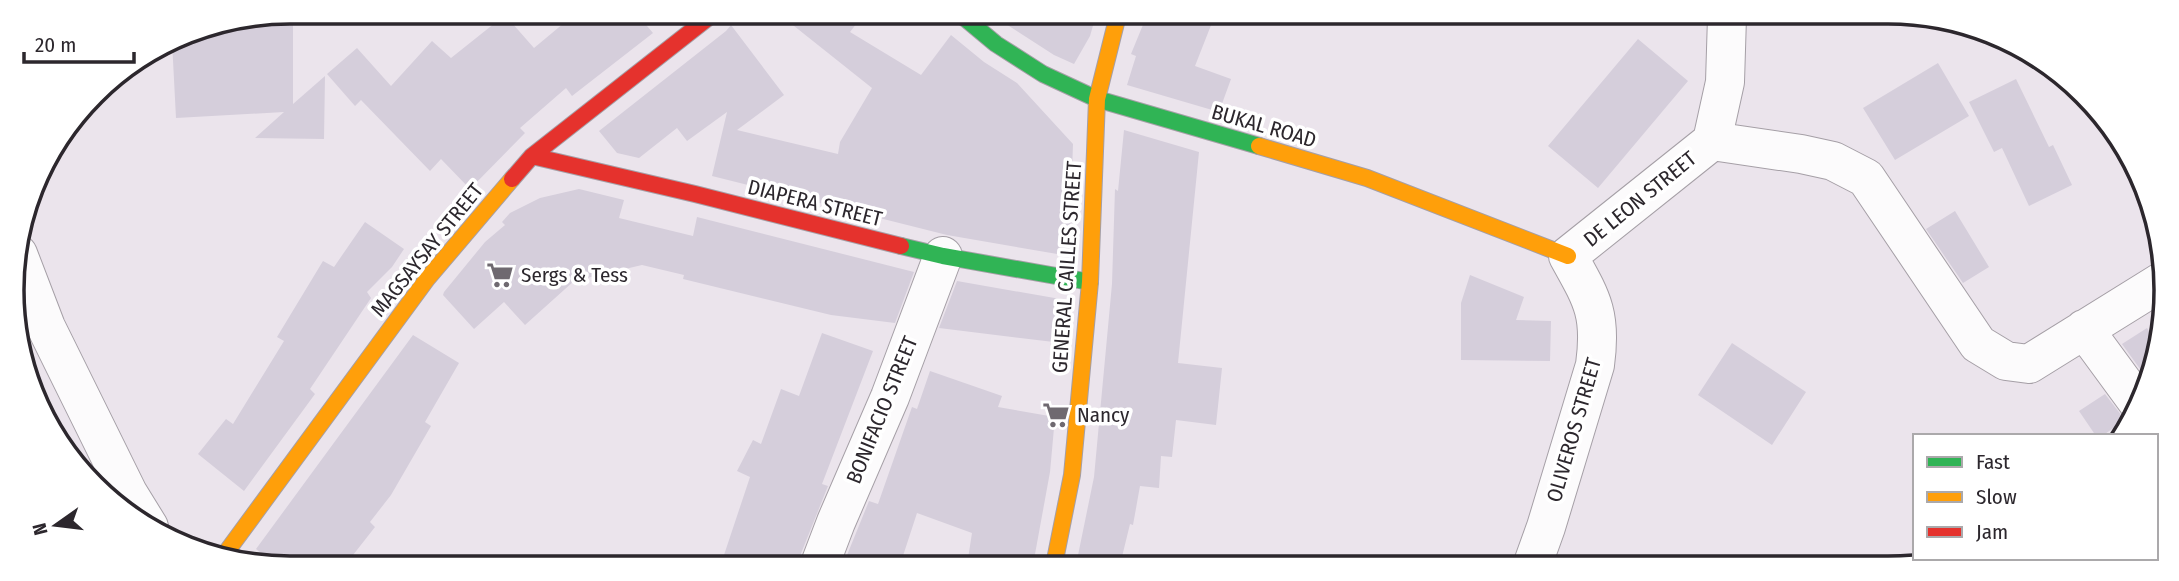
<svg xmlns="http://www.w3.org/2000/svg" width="2179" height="581" viewBox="0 0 2179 581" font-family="'Fira Sans Condensed',sans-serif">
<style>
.building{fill:#d5cedb}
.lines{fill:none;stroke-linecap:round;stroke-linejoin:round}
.street-casing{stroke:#a59fa6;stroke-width:40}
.fast-casing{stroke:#a59fa6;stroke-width:18}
.slow-casing{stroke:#a59fa6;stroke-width:18}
.jam-casing{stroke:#a59fa6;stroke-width:18}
.street{stroke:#fcfbfc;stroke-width:38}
.fast{stroke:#30b455;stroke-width:16}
.slow{stroke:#ff9f0a;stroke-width:16}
.jam{stroke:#e5322d;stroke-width:16}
.labels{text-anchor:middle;stroke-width:7;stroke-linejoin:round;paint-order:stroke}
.street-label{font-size:21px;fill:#2c272d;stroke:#fff}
.poi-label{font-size:21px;fill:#2c272d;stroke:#fff;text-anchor:start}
.rim{fill:none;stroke:#2c272d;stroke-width:3.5}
</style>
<rect width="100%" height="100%" fill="#ebe4ec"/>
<path class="building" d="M293,12V104L325,76L324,139L255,138L284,112L176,118L172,41L184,33Z
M576,13H636L653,33L572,96L566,88L520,128L525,133L470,189L441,159L430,171L361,100L355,106L327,74L357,48L391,86L432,41L451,58L505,15L534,48Z
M779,14H864L850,32L921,75L951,35L984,62L1017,83L1073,144L1069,256L947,235L712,176L727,112L687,141L677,128L639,158L617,153L599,131L726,31L731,25L784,95L737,130L838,154L840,142L872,88Z
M995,15H1096L1090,36L1074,64L1054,55L1009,26Z
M1147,15H1215L1195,66L1231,79L1219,112L1127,85L1136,56L1131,54Z
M1638,39L1688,81L1598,188L1548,146Z
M1938,63L1969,116L1895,160L1863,108Z
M2016,79L2049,147L2053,145L2072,185L2029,206L2002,148L1994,152L1969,102Z
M1124,130L1199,152L1178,363L1222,368L1216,425L1176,420L1172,457L1161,456L1159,488L1140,486L1133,525L1130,524L1120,565H1076L1094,477L1112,284L1115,189L1118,191Z
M579,189L624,200L619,218L693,236L697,217L914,272L895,323L831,315L683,279L684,275L642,265L574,281L525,325L504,302L474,329L443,295L444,292L485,242L505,225L502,222L510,213L540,198Z
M1955,211L1989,267L1963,283L1926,229Z
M365,222L404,249L392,267L367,292L371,298L310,389L315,394L244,491L198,454L226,419L233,424L284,341L277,337L323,261L334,267Z
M1470,275L1524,297L1516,320L1551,321L1550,361L1461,360V303Z
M957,281L1066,300L1062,343L939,328Z
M2147,328L2160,348L2148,380L2122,344Z
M822,333L873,351L822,484L828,486L800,556L799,564H721L750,477L737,471L753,440L761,444L781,389L799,396Z
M413,335L459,363L425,422L431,426L391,495L370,522L375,527L346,564H275L256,549Z
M1732,343L1806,392L1772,445L1698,395Z
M930,371L1002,396L998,407L1055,417L1050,472L1033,565H967L972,533L917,513L900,565H843L869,501L878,504L912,407L917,409Z
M2105,394L2125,420L2102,436H2096L2079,411Z"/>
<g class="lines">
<defs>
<path id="street" d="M1712,141L1801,154L1833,161L1866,178L1978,344L2006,361L2029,364L2161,282
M18,254L46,327L128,493L149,527
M2084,329L2139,404
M820,564L836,522L890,397L943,256
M1532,566L1546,527L1595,365C1602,314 1592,299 1568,256L1712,141L1725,82L1727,17"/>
<path id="fast" d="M960,14L996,44L1043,74L1097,99L1259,146
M901,246L943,256L1090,282"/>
<path id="slow" d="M1259,146L1367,178L1568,256
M222,558L427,279L512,179
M1054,565L1072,475L1090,282L1097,99L1118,15"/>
<path id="jam" d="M532,156L695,194L901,246
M512,179L532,156L713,14"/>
</defs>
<use href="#street" class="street-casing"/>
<use href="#fast" class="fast-casing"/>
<use href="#slow" class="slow-casing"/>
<use href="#jam" class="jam-casing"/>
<use href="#street" class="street"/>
<use href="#fast" class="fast"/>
<use href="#slow" class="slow"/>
<use href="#jam" class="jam"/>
</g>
<defs>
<symbol id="supermarket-bare" viewBox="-9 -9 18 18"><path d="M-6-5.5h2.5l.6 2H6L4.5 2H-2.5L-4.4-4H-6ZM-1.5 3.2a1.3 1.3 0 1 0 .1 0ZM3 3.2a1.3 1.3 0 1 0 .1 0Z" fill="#6f6970" stroke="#fff" stroke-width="2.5" paint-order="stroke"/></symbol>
</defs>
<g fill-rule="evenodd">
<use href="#supermarket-bare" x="481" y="256" width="38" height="38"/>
<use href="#supermarket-bare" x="1037" y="396" width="38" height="38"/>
</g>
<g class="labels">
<g class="street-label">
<text transform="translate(1264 126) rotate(16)" y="7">BUKAL ROAD</text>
<text transform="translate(1640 199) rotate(-39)" y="7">DE LEON STREET</text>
<text transform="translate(815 203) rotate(14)" y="7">DIAPERA STREET</text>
<text transform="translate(427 250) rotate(-51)" y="7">MAGSAYSAY STREET</text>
<text transform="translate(1067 267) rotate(-86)" y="7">GENERAL CAILLES STREET</text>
<text transform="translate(882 410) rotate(-68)" y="7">BONIFACIO STREET</text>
<text transform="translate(1574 430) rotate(-74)" y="7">OLIVEROS STREET</text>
</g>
<g class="poi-label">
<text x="521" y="282">Sergs &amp; Tess</text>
<text x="1077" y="422">Nancy</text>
</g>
</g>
<path d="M0 0H2179V581H0ZM290 24H1888A266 266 0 0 1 2154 290V290A266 266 0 0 1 1888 556H290A266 266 0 0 1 24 290V290A266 266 0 0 1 290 24Z" fill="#fff" fill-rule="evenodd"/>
<path class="rim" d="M290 24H1888A266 266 0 0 1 2154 290V290A266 266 0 0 1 1888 556H290A266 266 0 0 1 24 290V290A266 266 0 0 1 290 24Z"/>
<rect x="1913" y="434" width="245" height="126" fill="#ffffff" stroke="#aba9ab" stroke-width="2"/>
<rect x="1927" y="457" width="35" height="10" fill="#30b455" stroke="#aba9ab" stroke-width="2"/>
<text x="1976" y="469" font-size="21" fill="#2c272d">Fast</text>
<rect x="1927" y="492" width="35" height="10" fill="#ff9f0a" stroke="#aba9ab" stroke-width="2"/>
<text x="1976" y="504" font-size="21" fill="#2c272d">Slow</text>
<rect x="1927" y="527" width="35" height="10" fill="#e5322d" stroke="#aba9ab" stroke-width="2"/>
<text x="1976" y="539" font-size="21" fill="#2c272d">Jam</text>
<g transform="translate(56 525) rotate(256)" stroke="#ffffff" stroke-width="5" paint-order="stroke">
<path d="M0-5L12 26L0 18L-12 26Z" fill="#2c272d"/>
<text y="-10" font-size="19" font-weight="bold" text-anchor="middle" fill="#2c272d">N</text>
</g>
<path d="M24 52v10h110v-10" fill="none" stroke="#2c272d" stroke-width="3.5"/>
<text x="35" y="52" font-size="21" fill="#2c272d" stroke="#ffffff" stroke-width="5" paint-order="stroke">20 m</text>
</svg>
